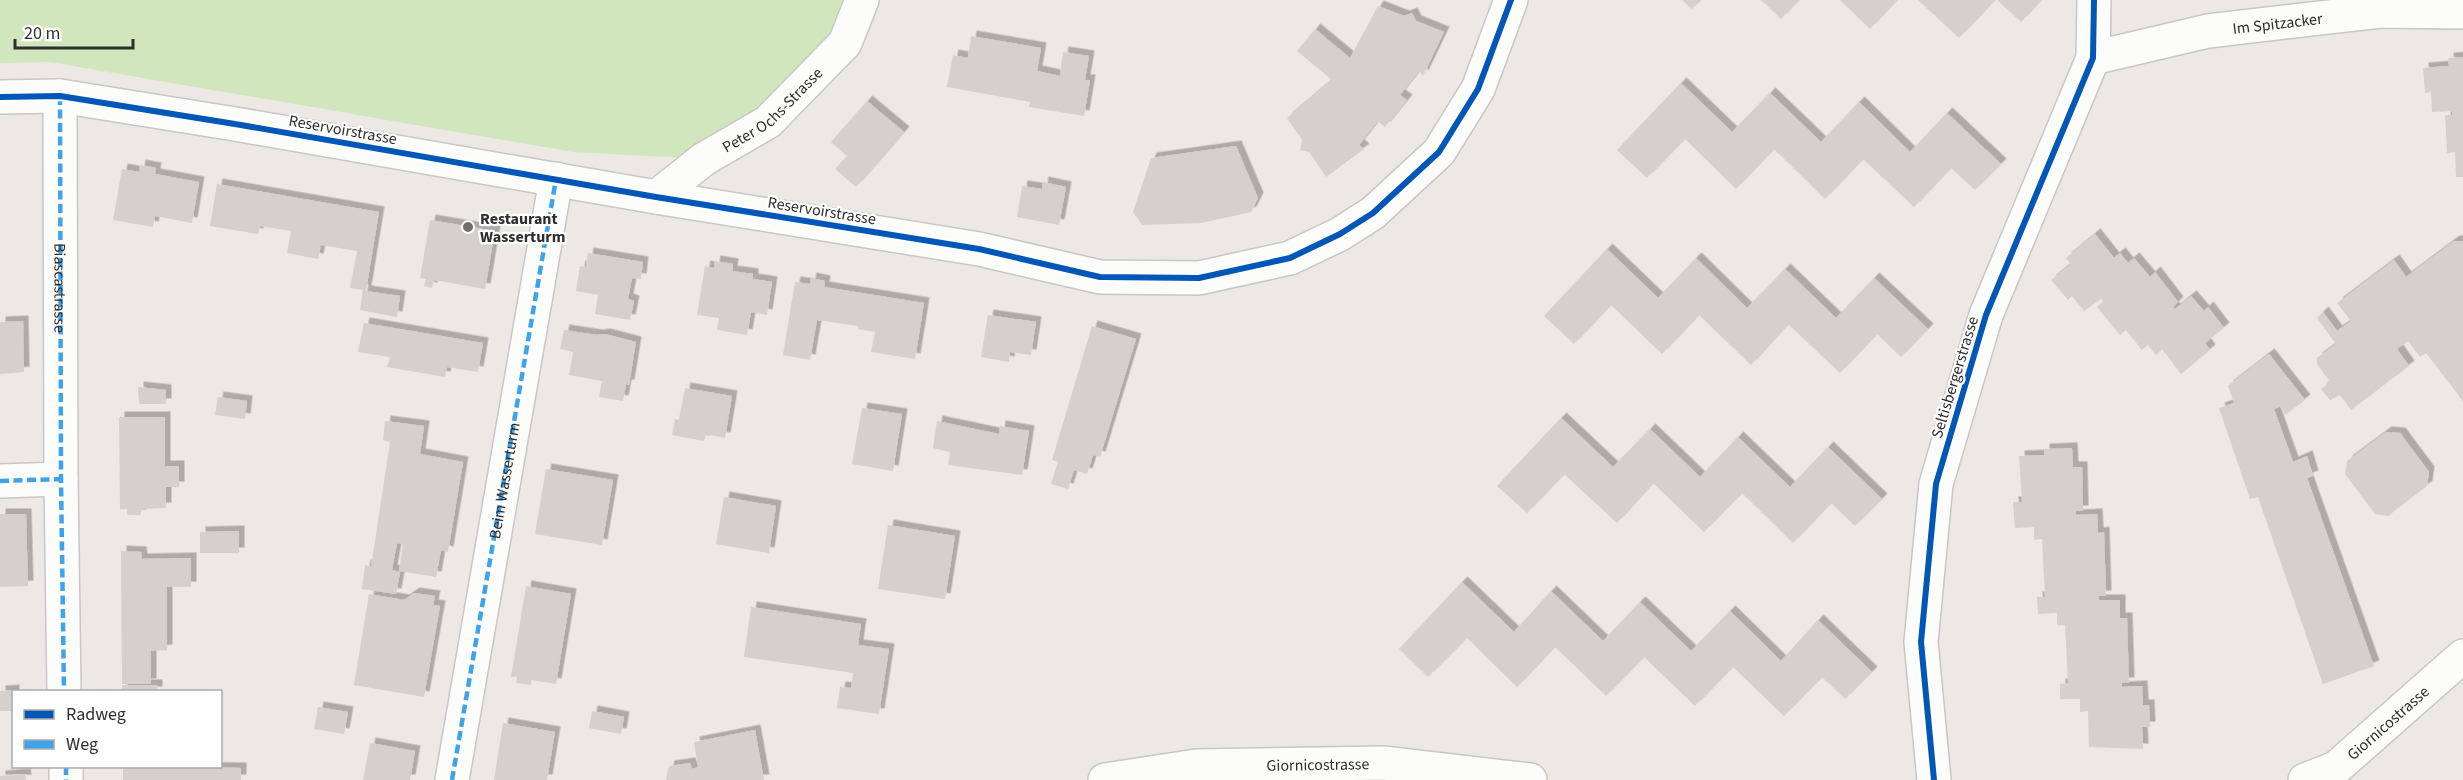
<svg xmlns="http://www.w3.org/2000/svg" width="2463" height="780" viewBox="0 0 2463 780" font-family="'Source Sans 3',sans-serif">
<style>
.green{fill:#d2e6be}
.building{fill:#d3d0cd;filter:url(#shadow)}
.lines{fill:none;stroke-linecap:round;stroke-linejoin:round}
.street-casing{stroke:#c8c6c7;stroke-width:36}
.street{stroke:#fcfcfb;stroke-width:33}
.quiet{stroke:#3ea3eb;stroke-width:4.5;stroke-dasharray:9 4.5;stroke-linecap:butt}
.cycleway-casing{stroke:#fff;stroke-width:10}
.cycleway{stroke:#0057b8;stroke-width:6}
.poi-dot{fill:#706f6e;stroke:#fff;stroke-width:2}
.labels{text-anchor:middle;stroke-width:4.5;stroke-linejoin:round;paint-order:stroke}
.street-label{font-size:16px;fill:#2e2e2e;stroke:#fff}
.poi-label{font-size:16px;font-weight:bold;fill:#2e2e2e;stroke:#fff;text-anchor:start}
</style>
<defs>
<filter id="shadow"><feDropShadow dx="5.5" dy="-5.5" stdDeviation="0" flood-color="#0004"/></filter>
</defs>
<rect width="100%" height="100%" fill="#ece8e4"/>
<path class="green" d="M0,0H862L845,43L704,159L573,152L50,62L0,63Z"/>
<path class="building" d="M1682,0H1701L1692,9Z
M1761,0H1799L1781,19Z
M1840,0H1897L1870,29Z
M1918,0H1995L1959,38Z
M1997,0H2041L2021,22Z
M1378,6L1404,16L1412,13L1416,21L1444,32L1423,76L1419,71L1400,95L1407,100L1385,127L1378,121L1359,145L1364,149L1326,177L1309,152L1300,150L1302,140L1287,118L1332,80L1297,51L1315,29L1350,58Z
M971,36L1041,48L1037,71L1060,76L1063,52L1089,56L1085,80H1090L1084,116L1029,107L1030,102L947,87L953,55L968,58Z
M2463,57V177H2456L2455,152L2447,153L2445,115H2452V111L2432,112L2431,92L2425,93L2423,68L2449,66L2448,58Z
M1681,83L1732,132L1770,93L1821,142L1859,102L1910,152L1947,113L2001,164L1975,190L1951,168L1914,207L1863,159L1825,199L1774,149L1736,189L1685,139L1647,178L1617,150Z
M867,101L904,132L856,187L835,169L847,156L831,142Z
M1236,146L1258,198L1251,212L1201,223L1142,225L1133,212L1151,158Z
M140,165L156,168L155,174L199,182L192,223L155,216L153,227L113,220L122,169L139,172Z
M1043,182L1066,187L1059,225L1017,217L1022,186L1042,189Z
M217,184L379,212L366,291L400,296L397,317L360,310L363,290L350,288L357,251L321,245L318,259L287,253L291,231L260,226L258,234L210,226Z
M430,220L495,231L485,289L434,280L432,288L424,286L426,279L420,278Z
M2095,234L2114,258L2120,253L2128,263L2134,258L2150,277L2155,272L2178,302L2173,307L2175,309L2191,296L2204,311L2208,307L2224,328L2205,343L2210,350L2181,374L2162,349L2156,355L2148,345L2142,350L2126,330L2120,335L2097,307L2103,301L2101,299L2084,311L2072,296L2068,300L2051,280L2071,264L2066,258Z
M2454,241H2463V401L2426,353L2420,357L2408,341L2397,349L2409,366L2351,410L2340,395L2330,400L2321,389L2330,382L2317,364V358L2336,344L2317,318L2323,312L2337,331L2351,321L2337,303L2394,260L2406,277Z
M1607,249L1658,298L1696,258L1747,308L1785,269L1836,318L1874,278L1928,329L1901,357L1877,334L1840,373L1788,324L1751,365L1699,315L1662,354L1611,305L1574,344L1544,316Z
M588,253L643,262L641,279L632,278L628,299L634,301L630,320L595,314L598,295L576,291L580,266L586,267Z
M715,261L733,264L732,271L753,274V279L772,282L767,315L751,312L747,335L717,330L719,318L697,315L705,266L714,268Z
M811,278L825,281L824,287L924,303L915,359L871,352L875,332L858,329V326L817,320L810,360L783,355L795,282L810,284Z
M988,315L1036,322L1031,355L1010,352L1009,362L981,357Z
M23,321L24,372L0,374V322Z
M364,323L483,343L478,372L447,367L445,377L387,367L390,357L358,352Z
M1092,326L1136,339L1100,457L1093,455L1087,474L1074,470L1068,489L1051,484L1058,462L1052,460Z
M564,330L597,335L605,334L636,342L629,385H626L623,401L599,397L602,381L569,375L573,352L560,349Z
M2269,354L2305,400L2285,415L2281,406L2274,409L2293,462L2307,456L2313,476L2307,478L2374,666L2323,684L2258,497L2250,499L2219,408L2234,403L2228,386Z
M138,387L166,390V404H139Z
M685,388L732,396L725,438L706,434L704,441L672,435L675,419L679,420Z
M218,397L247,401L245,419L215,415Z
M862,408L902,414L893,471L852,464Z
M119,417H165V466H179V487H166V508L141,509V515H127V509H120Z
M1561,418L1613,467L1650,429L1700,477L1738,437L1790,487L1828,447L1882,499L1855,526L1831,503L1793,543L1742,493L1704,532L1653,483L1617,523L1564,474L1527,513L1497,486Z
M385,421L424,426L420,454L463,462L448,552L441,550L436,577L399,571L403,544L397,543L392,570L400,572L396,594L362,589L365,565L371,567L390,442L383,440Z
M937,421L999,434L1000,426L1029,431L1022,475L948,465L950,452L933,448Z
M2386,432L2400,433L2429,472L2427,486L2388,516L2375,514L2345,474L2347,461Z
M2072,448L2073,467H2082L2083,511H2076V515L2097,514L2098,533L2104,532L2106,596H2099V600H2120V618H2127L2129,683H2122V687L2142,686L2143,705H2149L2150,727H2142L2143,749L2089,747L2088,711L2080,712V699H2060V684L2068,683L2065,625H2057V613L2038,614L2037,597H2045L2042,539L2034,540V527L2015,528L2013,502H2022L2019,456L2044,455V449Z
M546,469L613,480L602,545L535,534Z
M724,497L776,506L769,553L716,544Z
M0,514H26L28,586L0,587Z
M888,525L955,536L945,599L878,589Z
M239,531V553H200V532Z
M121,551L141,552L142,559L191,558V587H167V650L151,651V684H122Z
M1462,582L1514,632L1551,591L1603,641L1640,602L1691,651L1730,611L1781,661L1818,620L1872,672L1845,699L1822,677L1784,716L1733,667L1695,706L1644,657L1606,696L1555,647L1517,687L1467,638L1428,677L1399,649Z
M526,586L571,594L556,684L531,680V685L516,683L517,677H511Z
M414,593L435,596L433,605L440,606L424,697L354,685L369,594L404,600Z
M751,607L861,624L858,645L889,649L879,714L837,708L840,687L851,688L853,673L744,657Z
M122,685H157V692H122Z
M14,690V711H0V691Z
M318,707L348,712L344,734L314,729Z
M592,711L624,717L621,734L589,728Z
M503,723L555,732L547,780H494Z
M755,730L764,780H666L669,766L690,763L692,769L698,767L694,742Z
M370,743L415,751L410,780H363Z
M123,766L241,768V780H123Z
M25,774L26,780H0V776Z"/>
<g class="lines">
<defs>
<g id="street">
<path id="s1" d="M2093,58L2208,31L2380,11L2463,12"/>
<path id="s2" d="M60,96L61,479L64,692"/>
<path d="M0,97L60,96L235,124L656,197L979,249L1100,277L1199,278L1290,258L1340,234L1373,213L1439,152L1478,89L1511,0"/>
<path id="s3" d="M656,197L704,159L768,122L845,43L862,0"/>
<path d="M0,481L61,479"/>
<path d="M66,766V780"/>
<path id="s4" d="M452,780L556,179"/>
<path id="s5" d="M1105,780L1196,766L1383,763L1530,780"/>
<path d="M1934,780L1921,642L1936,484L1986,315L2093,58L2094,0"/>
<path id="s6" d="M2305,780L2336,768L2463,656"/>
</g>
</defs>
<use href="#street" class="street-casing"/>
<use href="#street" class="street"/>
<path class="quiet" d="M60,96L61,479L64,692
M0,481L61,479
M66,766V780
M452,780L556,179"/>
<defs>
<path id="cycleway" d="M0,97L60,96L235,124L656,197L979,249L1100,277L1199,278L1290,258L1340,234L1373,213L1439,152L1478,89L1511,0
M1934,780L1921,642L1936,484L1986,315L2093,58L2094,0"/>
</defs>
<use href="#cycleway" class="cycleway-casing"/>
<use href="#cycleway" class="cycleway"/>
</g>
<circle class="poi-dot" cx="468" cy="227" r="6"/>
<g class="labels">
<g class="street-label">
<text dy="6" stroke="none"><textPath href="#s1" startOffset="188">Im Spitzacker</textPath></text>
<text dy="6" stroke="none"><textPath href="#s3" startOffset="146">Peter Ochs-Strasse</textPath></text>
<text transform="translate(343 129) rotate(10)" y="6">Reservoirstrasse</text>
<text transform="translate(822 210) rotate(9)" y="6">Reservoirstrasse</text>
<text dy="6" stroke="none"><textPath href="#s2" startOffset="192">Biascastrasse</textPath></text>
<text transform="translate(1954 377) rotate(-73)" y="6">Seltisbergerstrasse</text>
<text dy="6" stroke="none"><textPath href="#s4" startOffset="304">Beim Wasserturm</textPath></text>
<text dy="6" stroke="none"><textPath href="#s6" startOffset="102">Giornicostrasse</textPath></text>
<text dy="6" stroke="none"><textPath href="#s5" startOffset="214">Giornicostrasse</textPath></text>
</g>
<g class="poi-label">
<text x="480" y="224">Restaurant<tspan x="480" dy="18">Wasserturm</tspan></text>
</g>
</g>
<rect x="12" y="690" width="210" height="78" fill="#ffffff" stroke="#ababab" stroke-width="1.5"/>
<rect x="24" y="710" width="30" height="9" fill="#0057b8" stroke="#ababab" stroke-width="1.5"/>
<text x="66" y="720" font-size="18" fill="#2e2e2e">Radweg</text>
<rect x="24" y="740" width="30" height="9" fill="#3ea3eb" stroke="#ababab" stroke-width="1.5"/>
<text x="66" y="750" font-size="18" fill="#2e2e2e">Weg</text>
<path d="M15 39v9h118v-9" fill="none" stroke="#2e2e2e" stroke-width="3"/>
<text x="24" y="39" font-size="18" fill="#2e2e2e" stroke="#ffffff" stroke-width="4.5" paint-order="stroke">20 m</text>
</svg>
